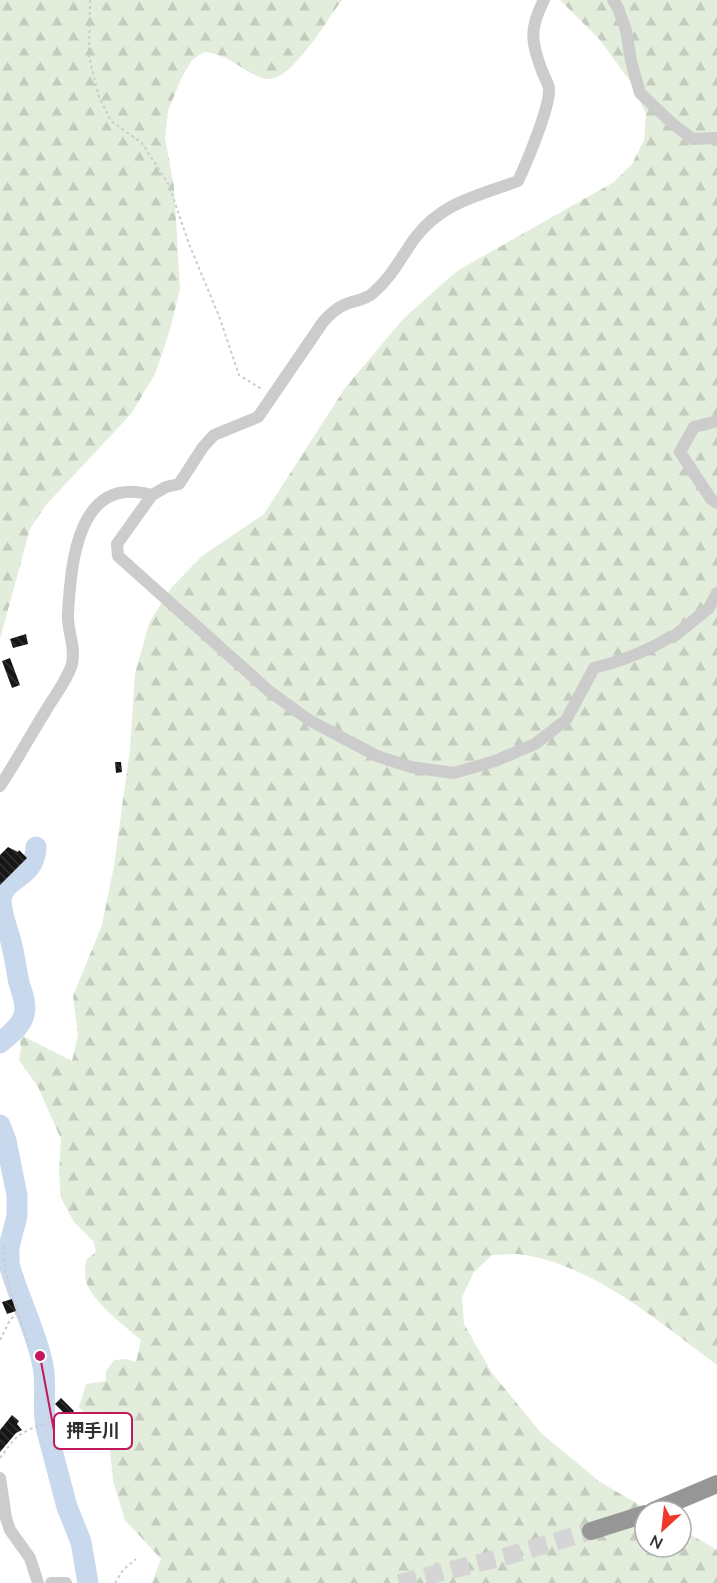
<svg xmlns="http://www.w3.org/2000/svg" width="717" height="1583" viewBox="0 0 717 1583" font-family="'Nunito Sans','Noto Sans JP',sans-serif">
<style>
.forest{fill:url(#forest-firs)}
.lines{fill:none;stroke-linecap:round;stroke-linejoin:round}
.river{stroke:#c8d9ee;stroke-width:21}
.building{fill:url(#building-back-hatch)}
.highway-tunnel{stroke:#d5d5d5;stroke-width:18;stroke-dasharray:18 9;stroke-linecap:butt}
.path{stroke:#ccc;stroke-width:2;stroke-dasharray:3 3;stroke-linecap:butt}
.minor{stroke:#ccc;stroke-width:12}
.highway{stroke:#969696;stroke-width:18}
.leader{fill:none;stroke:#c2185b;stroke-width:2}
.callout-dot{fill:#c2185b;stroke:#fff;stroke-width:2}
.callout{fill:#fff;stroke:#c2185b;stroke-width:2}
.callout-label{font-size:18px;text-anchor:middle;font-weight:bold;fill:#2f2f2f}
</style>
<defs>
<pattern id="forest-firs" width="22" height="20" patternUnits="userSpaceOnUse" patternTransform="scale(1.5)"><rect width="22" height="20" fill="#e3eddc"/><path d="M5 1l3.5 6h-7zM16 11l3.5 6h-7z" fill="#c3ccbd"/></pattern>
<pattern id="building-back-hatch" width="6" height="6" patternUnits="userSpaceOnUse" patternTransform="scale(1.5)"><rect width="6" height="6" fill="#161616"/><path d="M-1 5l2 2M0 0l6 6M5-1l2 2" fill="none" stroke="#303030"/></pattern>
</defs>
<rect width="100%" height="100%" fill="#fff"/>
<path class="forest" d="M0,0H342C328,18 292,81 268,79C250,77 235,60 218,55C214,53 209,53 204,52L192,60L181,79L168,111L165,138L174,187L180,289L170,330L155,374L131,414L45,506L30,529L0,639Z
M560,0H717V1365C659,1322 598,1268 525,1255C514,1253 503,1255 492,1255L474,1272L462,1297L464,1324L492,1373L541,1433L600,1482L650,1511H645V1547H681V1529L717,1550V1583H152L161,1559L125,1520L113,1481L110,1448L79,1407L86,1384L106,1381V1371L114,1360L126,1359L136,1362L141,1340C126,1328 93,1301 87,1284C84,1276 85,1268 86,1260L96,1252L94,1242L74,1222L61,1198L59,1174L61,1139L38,1087L19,1060L21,1049L19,1034L72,1061L78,1035L73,996L102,925L114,866L130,749L135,674L149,623L171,588L202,556L264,514L345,388L404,318L457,271L614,182L632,164L644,140L646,114L632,84L600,40Z"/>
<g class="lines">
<path class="river" d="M0,1043C9,1035 21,1027 24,1015C27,1005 22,992 19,983C16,968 14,952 10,938C6,925 2,915 1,902C1,876 35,881 36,847
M0,1125L6,1141L17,1195V1216L9,1247V1264C18,1297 37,1333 43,1366C47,1386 42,1407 46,1427L67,1507L81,1542L88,1583"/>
</g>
<path class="building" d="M26,634L28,644L13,648L10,639Z
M10,658L20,685L12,688L2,661Z
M115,762H121L122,772L116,773Z
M8,847L18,852L19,850L27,858L0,885V855Z
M12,1299L16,1311L7,1314L2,1302Z
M61,1398L74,1411L68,1417L55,1404Z
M12,1415L19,1421L17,1424L22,1430L16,1433L0,1452V1430Z"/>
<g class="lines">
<path class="highway-tunnel" d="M399,1583L511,1555L591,1531"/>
<path class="path" d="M90,0L89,57L99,97L111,121L142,143L169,185L189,244L219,316L239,375L263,390
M4,1246C0,1271 21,1320 29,1345
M0,1340L10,1320L18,1312
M0,1458C5,1452 9,1445 15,1439C28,1426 63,1417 82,1420
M115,1583L123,1570L136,1559"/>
<path class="minor" d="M544,0C529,29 531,41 542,71C544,76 548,83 549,88C551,105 526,164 518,181C478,196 442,202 415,238C401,257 392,277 373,293C364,301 354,300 344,305C335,309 329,315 323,322L258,417L214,435L203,447L179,484L166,487L152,495L117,544L118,556L269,691L309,720L377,756L411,767L454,773L495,761L535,744L566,720L594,668C622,661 646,652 670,637H673L709,608L717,593
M613,0L618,8L626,30L631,61L640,93L674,125L693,139L717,138
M717,421L694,427L680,452L711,499L717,503
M0,786C16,762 30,736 45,712C54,696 67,681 72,664C76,646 67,631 68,614C71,561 78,474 152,495
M0,1478L6,1518L10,1530L30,1558L38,1583
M51,1583H66"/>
<path class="highway" d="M653,1511L717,1484
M591,1531L645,1514"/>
</g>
<path class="leader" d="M40 1356L54 1431"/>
<circle class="callout-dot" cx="40" cy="1356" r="6"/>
<rect class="callout" x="54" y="1413" width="78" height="36" rx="6"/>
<g class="callout-label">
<text x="93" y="1437">押手川</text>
</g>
<g transform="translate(663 1529) rotate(207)"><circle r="28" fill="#ffffff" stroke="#acacac" stroke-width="1.5"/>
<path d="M0-4.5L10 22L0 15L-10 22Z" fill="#ed382a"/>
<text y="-9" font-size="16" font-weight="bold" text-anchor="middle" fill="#2f2f2f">N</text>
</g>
</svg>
